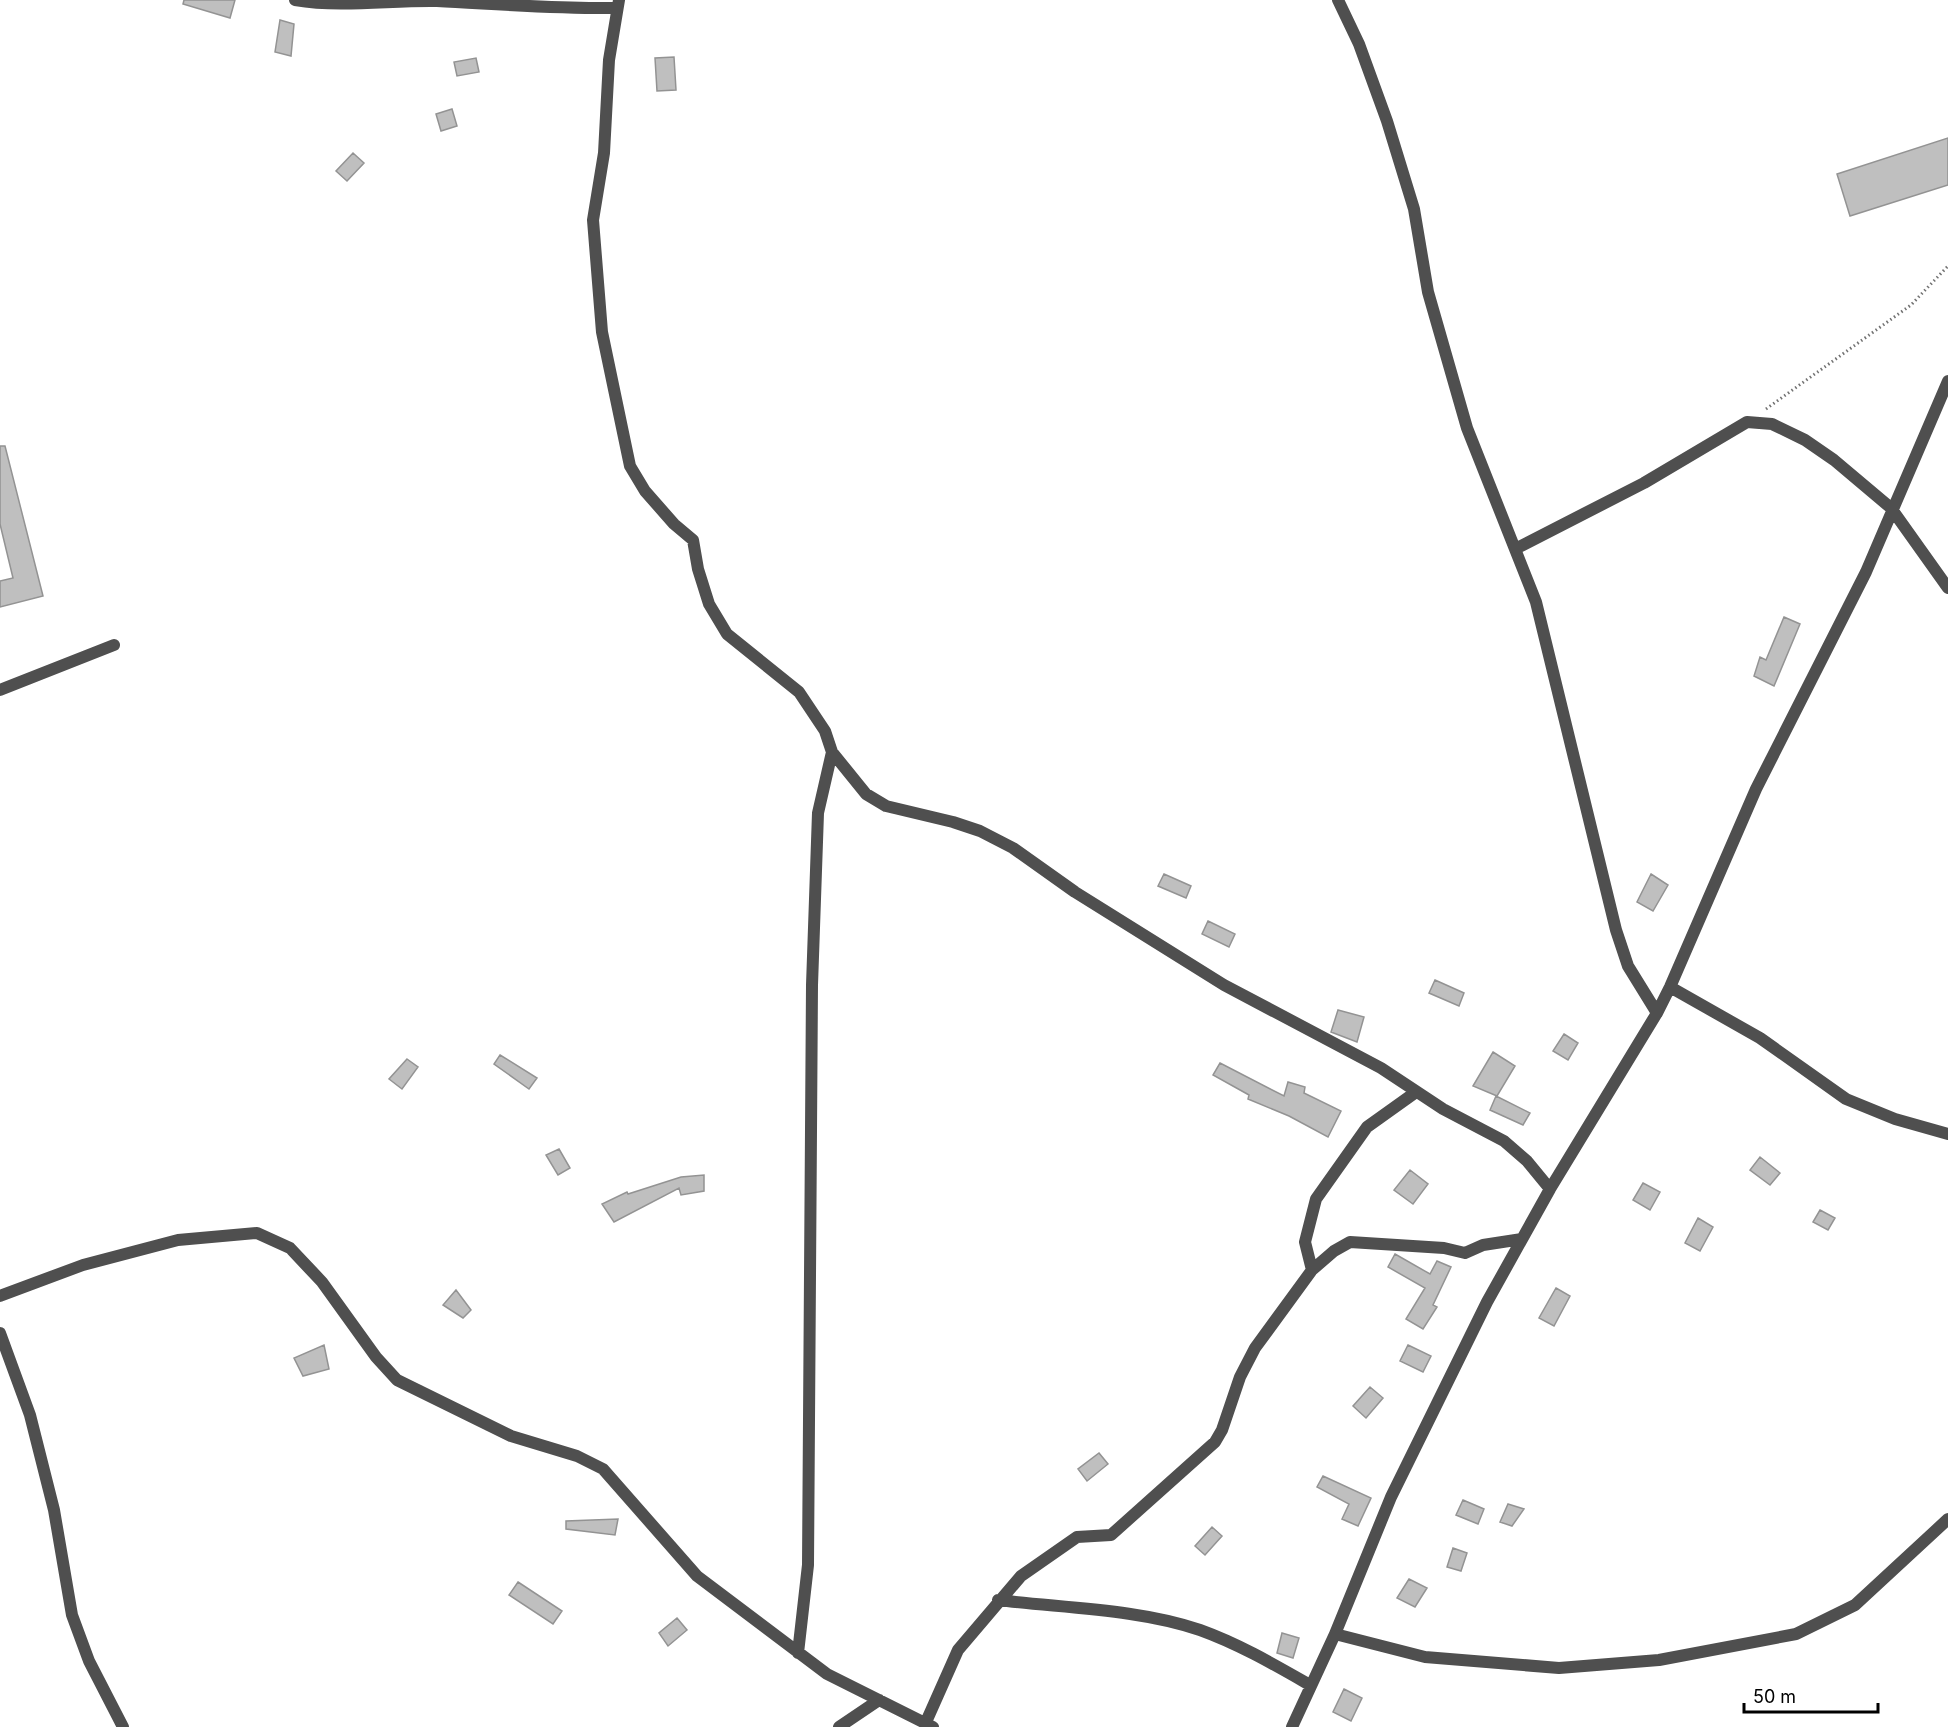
<svg xmlns="http://www.w3.org/2000/svg" width="1948" height="1727" viewBox="0 0 1948 1727" font-family="Inter,sans-serif">
<style>
.building{fill:#bfbfbf;stroke:#939393;stroke-width:1.5}
.lines{fill:none;stroke-linecap:round;stroke-linejoin:round}
.path{stroke:#717171;stroke-width:3;stroke-dasharray:1.5 3;stroke-linecap:butt}
.street{stroke:#4f4f4f;stroke-width:12}
</style>
<rect width="100%" height="100%" fill="#fff"/>
<path class="building" d="M184,0H235L230,18L183,4Z
M280,20L294,24L291,56L275,52Z
M674,57L676,90L657,91L655,58Z
M476,58L479,72L457,76L454,62Z
M452,109L457,126L441,131L436,114Z
M1948,138V185L1850,216L1837,174Z
M353,153L364,163L347,181L336,171Z
M0,446H5L43,596L0,607V581L13,578L0,524Z
M1784,617L1800,624L1774,686L1754,676L1760,657L1766,660Z
M1164,874L1191,886L1186,898L1158,886Z
M1651,874L1668,885L1653,911L1637,902Z
M1208,921L1235,934L1229,947L1202,934Z
M1435,980L1464,993L1459,1006L1429,993Z
M1338,1010L1364,1017L1357,1042L1331,1032Z
M1564,1034L1578,1043L1568,1060L1553,1051Z
M1493,1052L1515,1066L1497,1096L1473,1086Z
M500,1055L537,1078L529,1089L494,1064Z
M407,1059L418,1067L402,1089L389,1079Z
M1220,1063L1284,1096L1288,1082L1305,1087L1304,1093L1341,1111L1328,1137L1289,1116L1248,1099L1249,1095L1213,1075Z
M1496,1096L1530,1113L1523,1125L1490,1110Z
M559,1149L570,1168L558,1175L546,1155Z
M1760,1157L1780,1173L1770,1185L1750,1170Z
M1410,1170L1428,1184L1413,1204L1394,1190Z
M704,1175V1191L681,1195L679,1188L614,1222L602,1204L627,1192L628,1194L681,1177Z
M1643,1183L1660,1192L1650,1210L1633,1200Z
M1820,1210L1835,1218L1828,1230L1813,1222Z
M1698,1218L1713,1227L1700,1251L1685,1243Z
M1395,1254L1430,1274L1437,1261L1451,1267L1433,1305L1437,1307L1423,1329L1406,1319L1425,1288L1388,1267Z
M1556,1288L1570,1296L1554,1326L1539,1318Z
M456,1290L471,1310L463,1318L443,1305Z
M324,1345L329,1369L303,1376L294,1358Z
M1408,1345L1431,1356L1423,1372L1400,1361Z
M1370,1387L1383,1398L1366,1418L1353,1406Z
M1099,1453L1108,1464L1087,1481L1078,1469Z
M1323,1476L1371,1498L1358,1526L1342,1519L1349,1504L1317,1487Z
M1463,1500L1484,1509L1478,1524L1456,1515Z
M1508,1504L1524,1509L1512,1526L1500,1522Z
M618,1519L615,1535L566,1529V1521Z
M1212,1527L1222,1536L1205,1555L1195,1546Z
M1453,1548L1467,1553L1461,1571L1447,1567Z
M1409,1579L1427,1588L1415,1607L1397,1598Z
M518,1582L562,1611L553,1624L509,1595Z
M677,1618L687,1630L668,1646L659,1633Z
M1282,1633L1299,1638L1293,1658L1277,1653Z
M1344,1689L1362,1698L1351,1721L1333,1712Z"/>
<g class="lines">
<path class="path" d="M1766,409L1911,305L1948,266"/>
<path class="street" d="M295,0C343,8 390,0 437,1C497,4 557,9 617,8
M619,0L609,60L604,153L593,220L602,332L630,466L645,491L674,524L693,540L698,569L709,604L727,634L799,692L825,731L832,752L866,794L886,806L953,822L980,831L1013,848L1075,892L1224,985L1381,1068L1443,1109L1504,1141L1527,1161L1550,1189
M1338,0L1359,44L1387,121L1414,209L1428,292L1467,428L1536,602L1616,930L1628,966L1657,1013
M1517,548L1644,483L1747,422L1772,424L1805,440L1834,460L1891,508L1948,588
M0,690L114,645
M1670,987L1760,1038L1846,1099L1895,1119L1948,1134
M1312,1270L1305,1242L1316,1199L1367,1127L1416,1092
M0,1296L83,1265L178,1240L257,1233L290,1248L322,1282L376,1357L397,1380L511,1436L577,1456L603,1469L697,1576L827,1674L933,1727
M0,1333L30,1415L54,1510L72,1615L89,1661L123,1727
M998,1600C1063,1608 1139,1609 1200,1630C1239,1644 1275,1665 1310,1685
M1335,1634L1425,1657L1559,1668L1659,1660L1796,1634L1855,1605L1948,1519
M798,1653L808,1565L812,985L818,813L832,752
M926,1722L958,1650L1021,1576L1077,1537L1111,1535L1215,1442L1222,1430L1240,1377L1255,1348L1312,1270L1334,1251L1350,1242L1444,1248L1465,1253L1483,1245L1522,1239
M839,1727L879,1700
M1292,1727L1335,1634L1391,1497L1487,1302L1550,1189L1657,1013L1670,987L1756,789L1866,572L1948,381"/>
</g>
<path d="M1744 1703v9h134v-9" fill="none" stroke="#000000" stroke-width="3"/>
<text x="1753" y="1703" font-size="18" fill="#000000" stroke="#ffffff" stroke-width="4.5" paint-order="stroke">50 m</text>
</svg>
